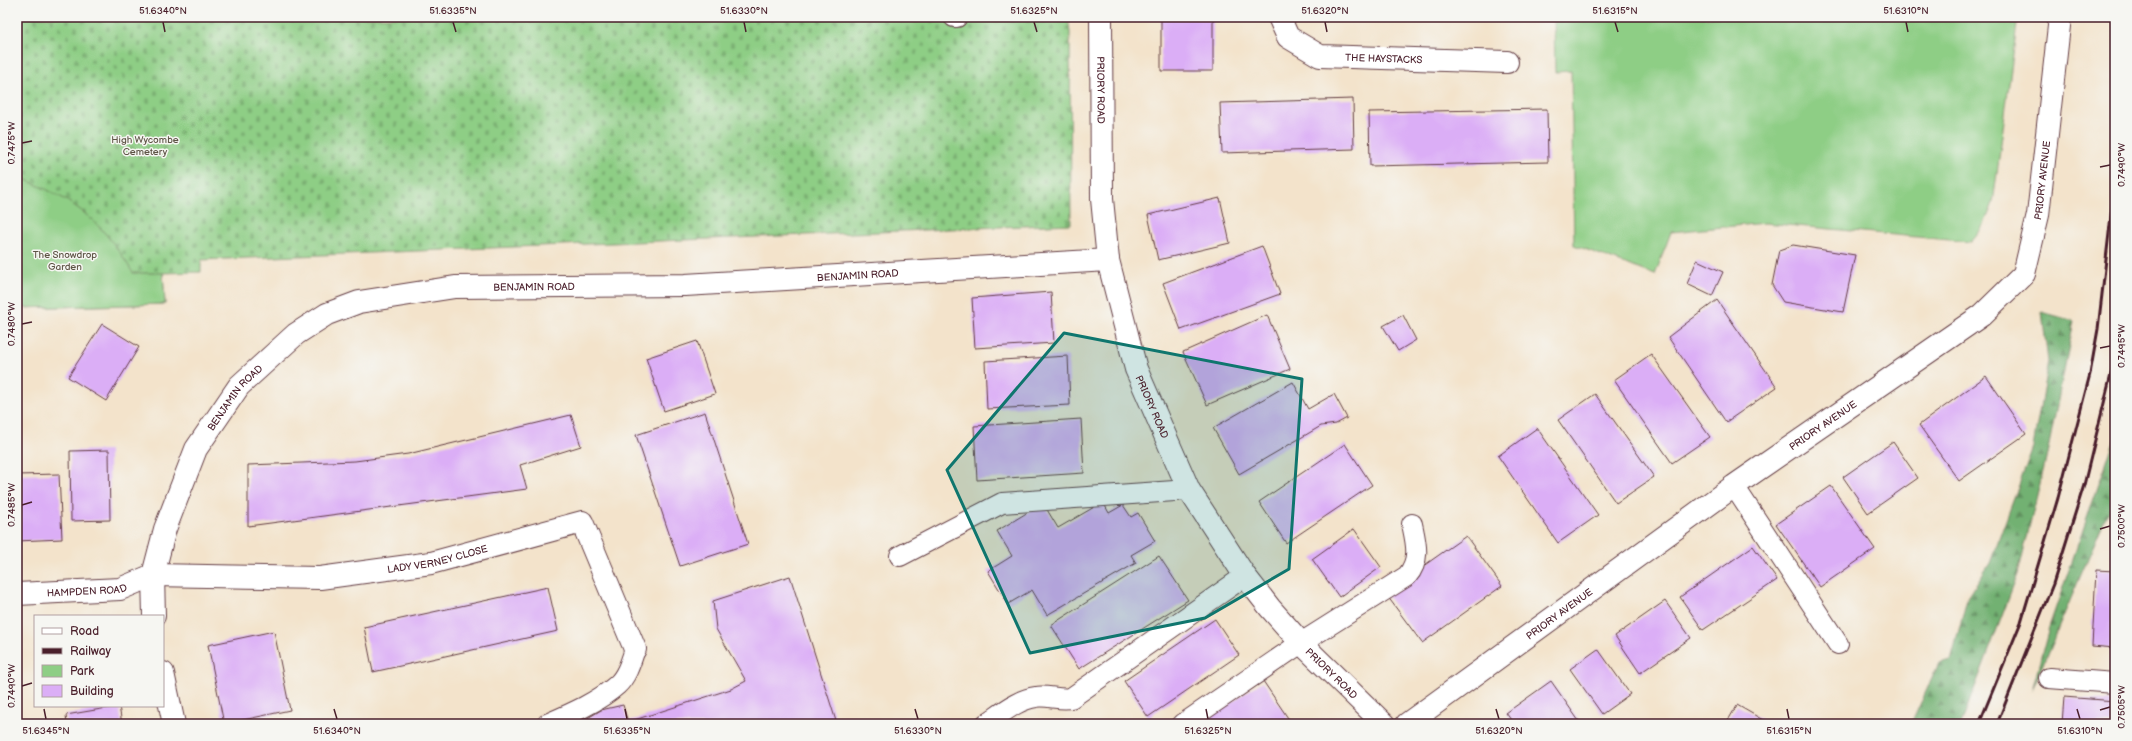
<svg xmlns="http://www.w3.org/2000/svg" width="2132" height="741" viewBox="0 0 2132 741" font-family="'Balsamiq Sans',sans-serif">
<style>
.forest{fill:url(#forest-firs);stroke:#5e684e}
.cemetery{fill:url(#cemetery-stones);stroke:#6c7658}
.green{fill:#8ece85;stroke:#6c7658}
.building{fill:#dbaef6}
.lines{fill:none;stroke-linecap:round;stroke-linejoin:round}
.lane-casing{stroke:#633c43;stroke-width:22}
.street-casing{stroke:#633c43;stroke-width:24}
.lane{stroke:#fff;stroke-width:20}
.street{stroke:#fff;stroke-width:22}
.rail{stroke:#4a1f2b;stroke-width:3}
.marked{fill:#0f766e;fill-opacity:0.2;stroke:#0f766e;stroke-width:3;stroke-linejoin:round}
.ticks{fill:none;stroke:#4a1f2b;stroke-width:1.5}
.labels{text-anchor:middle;stroke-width:3;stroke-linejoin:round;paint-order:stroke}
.street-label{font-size:10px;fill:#4a1f2b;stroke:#f6f6f2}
.park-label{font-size:10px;fill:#5e5446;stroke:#f6f6f2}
.neatline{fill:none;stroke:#4a1f2b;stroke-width:1.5}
.ticks-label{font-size:10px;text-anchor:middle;fill:#4a1f2b}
</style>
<defs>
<pattern id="forest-firs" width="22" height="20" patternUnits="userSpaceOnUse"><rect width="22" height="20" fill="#72b172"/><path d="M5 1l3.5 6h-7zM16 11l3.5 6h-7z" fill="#608f5e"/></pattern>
<pattern id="cemetery-stones" width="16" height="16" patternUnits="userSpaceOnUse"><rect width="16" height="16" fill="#8ece85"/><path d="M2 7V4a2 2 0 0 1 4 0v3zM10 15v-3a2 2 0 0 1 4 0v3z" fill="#7cb073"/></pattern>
</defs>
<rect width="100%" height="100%" fill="#f6f6f2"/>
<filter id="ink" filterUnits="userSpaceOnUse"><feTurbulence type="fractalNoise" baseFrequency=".025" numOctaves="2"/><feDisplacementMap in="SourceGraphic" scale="8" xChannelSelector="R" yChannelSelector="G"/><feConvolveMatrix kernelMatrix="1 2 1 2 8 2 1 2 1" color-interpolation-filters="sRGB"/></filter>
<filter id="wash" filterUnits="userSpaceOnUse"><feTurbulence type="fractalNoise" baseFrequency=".012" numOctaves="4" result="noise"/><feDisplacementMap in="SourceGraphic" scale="16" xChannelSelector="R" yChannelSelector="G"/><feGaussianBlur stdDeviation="0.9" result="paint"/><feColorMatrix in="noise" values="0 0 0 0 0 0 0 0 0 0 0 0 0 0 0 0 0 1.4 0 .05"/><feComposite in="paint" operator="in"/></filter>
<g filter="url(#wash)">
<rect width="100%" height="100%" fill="#f3e3cb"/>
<path class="forest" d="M2042,312L2074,321L2047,455L2018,574L1961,724H1911L1939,663L1951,660L1967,599L1990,563L2033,447L2048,362Z
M2115,438V495L2032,690L2049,627Z"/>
<path class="cemetery" d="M17,17H1068L1070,32L1071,224L201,260V272L163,273L165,304L17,308Z"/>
<path class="green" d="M1554,17H2018L1993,203C1987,218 1982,231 1971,242L1765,223L1671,232L1655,275L1574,245L1571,71L1555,72Z
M17,175C35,185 55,192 72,204C98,221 117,246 133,273H163L165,304L17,308Z"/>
<g id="blocks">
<path class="building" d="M1161,17H1213V71H1161Z
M1574,17H1610V20Z
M1353,99L1354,149L1222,153L1220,103Z
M1547,109L1548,162L1370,166L1369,112Z
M1220,198L1230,243L1158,260L1148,215Z
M1793,245L1855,255L1843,312L1783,302L1772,285L1779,250Z
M1262,246L1280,294L1181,330L1163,283Z
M1697,260L1723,272L1712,296L1687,284Z
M1051,292L1054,343L975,348L972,298Z
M1717,300L1777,387L1726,422L1668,337Z
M1267,315L1290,369L1207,405L1183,352Z
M1403,315L1416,340L1398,351L1383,326Z
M102,324L139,347L106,401L68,377Z
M697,341L715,394L664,411L646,358Z
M1651,354L1710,437L1672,463L1614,380Z
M1068,356L1070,405L987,409L985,361Z
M1986,376L2026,434L1959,481L1919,425Z
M1293,382L1308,409L1334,394L1347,418L1336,424L1321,426L1239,474L1213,428Z
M1595,394L1654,477L1616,503L1558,420Z
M705,412L748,544L680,566L636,435Z
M571,415L581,446L520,465L527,489L248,526V465L355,461L408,454Z
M1081,419L1084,473L977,480L974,426Z
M1537,428L1598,515L1558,543L1498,456Z
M1893,442L1918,478L1868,513L1843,477Z
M1345,444L1372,485L1286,543L1259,502Z
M109,450L110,520L71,521L70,451Z
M59,474L62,539L17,541V475Z
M1831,486L1875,549L1820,587L1776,524Z
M1103,502L1109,513L1123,505L1131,517L1138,513L1155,541L1131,555L1136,563L1047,615L1032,590L1008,604L988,571L1012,556L997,531L1043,503L1058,528Z
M1354,529L1381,567L1339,597L1312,559Z
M1466,536L1502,586L1422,643L1385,593Z
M1753,546L1777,580L1703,630L1680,597Z
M1159,556L1188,600L1079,669L1051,625Z
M2096,570L2115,571V648L2092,646Z
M790,576L836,721L825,724H578L601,710L623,705L628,722L731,689L746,681L716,629L713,601Z
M548,587L558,631L373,672L364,627Z
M1665,601L1691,638L1640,673L1615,636Z
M1215,619L1239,655L1148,717L1124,681Z
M274,631L290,710L224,724L208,645Z
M1598,649L1630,694L1602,714L1570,669Z
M1263,681L1292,724H1200Z
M1551,681L1581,724H1514L1506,713Z
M2064,697L2115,701V724H2062Z
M1737,705L1770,724H1726Z
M119,706L122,724H67L66,715Z"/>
</g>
</g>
<g filter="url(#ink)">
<use href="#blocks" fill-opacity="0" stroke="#633c43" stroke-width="1"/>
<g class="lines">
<defs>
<path id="lane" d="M954,17H957
M1734,486L1838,644
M900,556L1002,503L1189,490
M2049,678L2115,683
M547,724C570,714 598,702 617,685C627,676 631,661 635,649
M986,724C1001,714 1018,699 1036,697C1047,695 1059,700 1071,698L1245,576
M1183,724L1301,643L1407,576C1421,560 1416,543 1412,524"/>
<g id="street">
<path id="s1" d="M1101,17L1102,199L1108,260L1136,369L1189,490L1245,576L1270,608L1301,643L1384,724"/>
<path id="s2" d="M1279,17L1288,37L1320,56L1507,62"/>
<path id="s3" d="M17,594L120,589L153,575L320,578L431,563L582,522L635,649"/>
<path id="s4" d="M154,616L153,575L165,529L196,449L239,386L296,334L327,314L359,302L455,287L685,285L1108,260"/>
<path d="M163,673L174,724"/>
<path id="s5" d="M1407,724L1734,486L1982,315L2024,274L2038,215L2060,17"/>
</g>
</defs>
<use href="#lane" class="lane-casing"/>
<use href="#street" class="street-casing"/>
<use href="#lane" class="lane"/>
<use href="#street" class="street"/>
<path class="rail" d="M1979,724L2021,622L2058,498L2090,374L2098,329L2115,181
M1997,724L2053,584L2084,485L2115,358"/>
</g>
</g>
<path class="marked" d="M1064,333L1302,379L1289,569L1205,618L1030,653L947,470Z"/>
<path class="ticks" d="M163,22L165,32M453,22L456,32M744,22L746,32M1034,22L1037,32M1325,22L1327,32M1615,22L1618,32M1906,22L1908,32M22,143L32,141M2100,167L2110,165M22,324L32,322M2100,348L2110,346M22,505L32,502M2100,529L2110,526M22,686L32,683M44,709L46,719M334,709L337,719M625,709L627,719M915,709L918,719M1206,709L1208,719M1496,709L1499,719M1787,709L1789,719M2077,709L2080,719M2100,710L2110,707"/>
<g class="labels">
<g class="street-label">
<text dy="4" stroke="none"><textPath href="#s2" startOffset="123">THE HAYSTACKS</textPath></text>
<text dy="4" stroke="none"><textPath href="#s1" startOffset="73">PRIORY ROAD</textPath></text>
<text dy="4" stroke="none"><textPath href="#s5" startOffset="860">PRIORY AVENUE</textPath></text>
<text dy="4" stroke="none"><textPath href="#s4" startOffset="899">BENJAMIN ROAD</textPath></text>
<text dy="4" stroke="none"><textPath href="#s4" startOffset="575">BENJAMIN ROAD</textPath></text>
<text dy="4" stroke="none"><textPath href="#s4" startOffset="239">BENJAMIN ROAD</textPath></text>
<text dy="4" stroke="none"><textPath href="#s1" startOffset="397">PRIORY ROAD</textPath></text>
<text dy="4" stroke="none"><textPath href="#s5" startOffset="512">PRIORY AVENUE</textPath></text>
<text dy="4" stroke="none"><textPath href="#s3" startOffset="425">LADY VERNEY CLOSE</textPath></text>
<text dy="4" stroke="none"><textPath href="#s3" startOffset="70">HAMPDEN ROAD</textPath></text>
<text dy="4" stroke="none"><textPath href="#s5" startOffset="188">PRIORY AVENUE</textPath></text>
<text dy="4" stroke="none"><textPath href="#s1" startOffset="721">PRIORY ROAD</textPath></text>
</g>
<g class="park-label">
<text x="145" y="143">High Wycombe<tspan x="145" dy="12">Cemetery</tspan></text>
<text x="65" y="258">The Snowdrop<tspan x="65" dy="12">Garden</tspan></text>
</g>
</g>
<rect width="2132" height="741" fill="none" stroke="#f6f6f2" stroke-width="44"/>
<rect x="34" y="615" width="130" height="92" fill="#f6f6f2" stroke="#b1a0a2"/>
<rect x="42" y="628" width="20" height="6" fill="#ffffff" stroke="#b1a0a2"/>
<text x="70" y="635" font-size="12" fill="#4a1f2b">Road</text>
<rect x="42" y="648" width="20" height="6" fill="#4a1f2b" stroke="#b1a0a2"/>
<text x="70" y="655" font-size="12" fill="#4a1f2b">Railway</text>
<rect x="42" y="665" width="20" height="12" fill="#8ece85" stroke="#b1a0a2"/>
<text x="70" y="675" font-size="12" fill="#4a1f2b">Park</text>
<rect x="42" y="685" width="20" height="12" fill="#dbaef6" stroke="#b1a0a2"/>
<text x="70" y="695" font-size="12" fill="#4a1f2b">Building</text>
<rect x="22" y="22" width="2088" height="697" class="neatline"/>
<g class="ticks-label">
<text x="163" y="14">51.6340°N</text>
<text x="453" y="14">51.6335°N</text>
<text x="744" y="14">51.6330°N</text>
<text x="1034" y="14">51.6325°N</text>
<text x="1325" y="14">51.6320°N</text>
<text x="1615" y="14">51.6315°N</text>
<text x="1906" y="14">51.6310°N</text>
<text transform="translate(11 143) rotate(-90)" y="4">0.7475°W</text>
<text transform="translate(2121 165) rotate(-90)" y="4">0.7490°W</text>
<text transform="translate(11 324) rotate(-90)" y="4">0.7480°W</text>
<text transform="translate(2121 346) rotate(-90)" y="4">0.7495°W</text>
<text transform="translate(11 505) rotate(-90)" y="4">0.7485°W</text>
<text transform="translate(2121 526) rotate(-90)" y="4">0.7500°W</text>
<text transform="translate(11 686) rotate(-90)" y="4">0.7490°W</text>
<text transform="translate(2121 707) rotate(-90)" y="4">0.7505°W</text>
<text x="46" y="734">51.6345°N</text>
<text x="337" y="734">51.6340°N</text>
<text x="627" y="734">51.6335°N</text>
<text x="918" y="734">51.6330°N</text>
<text x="1208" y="734">51.6325°N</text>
<text x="1499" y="734">51.6320°N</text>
<text x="1789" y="734">51.6315°N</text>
<text x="2080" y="734">51.6310°N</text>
</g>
</svg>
